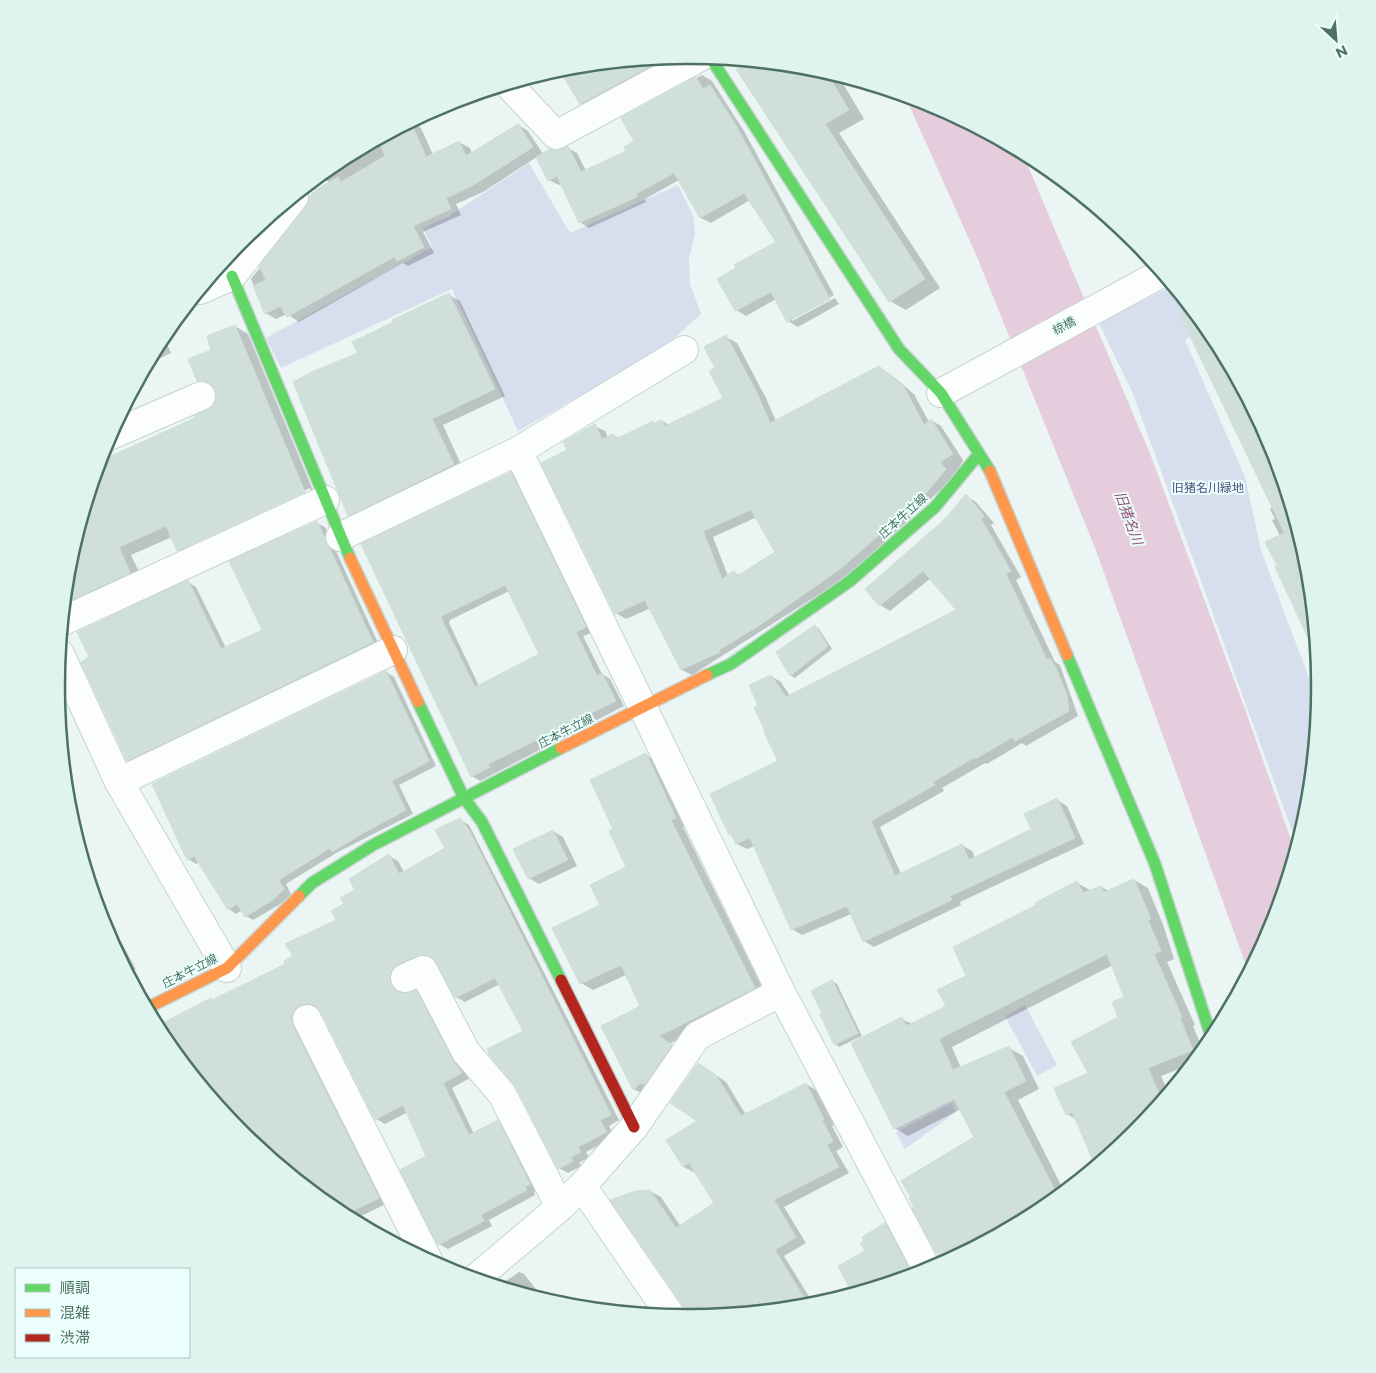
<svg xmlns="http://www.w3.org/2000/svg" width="1376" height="1373" viewBox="0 0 1376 1373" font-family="Montserrat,'Noto Sans JP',sans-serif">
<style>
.green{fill:#d7deed}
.water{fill:#e5cddd}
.shadow{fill:#0003;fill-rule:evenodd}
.building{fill:#d1dfdb;stroke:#ceded9;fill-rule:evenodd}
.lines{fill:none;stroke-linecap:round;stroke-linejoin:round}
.street-casing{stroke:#c7d3d0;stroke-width:30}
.fast-casing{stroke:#c7d3d0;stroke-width:14}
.slow-casing{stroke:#c7d3d0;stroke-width:14}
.jam-casing{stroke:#c7d3d0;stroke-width:14}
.street{stroke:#fcfefd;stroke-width:28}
.fast{stroke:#63d668;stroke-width:11}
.slow{stroke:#ff974d;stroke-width:11}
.jam{stroke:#b3261e;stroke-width:11}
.labels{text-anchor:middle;stroke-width:4;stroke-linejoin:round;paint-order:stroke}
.street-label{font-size:12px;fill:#4d7264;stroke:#ecfefb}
.park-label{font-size:12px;fill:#4c4d82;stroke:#ecfefb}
.water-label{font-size:14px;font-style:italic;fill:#98527a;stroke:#ecfefb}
.rim{fill:none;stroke:#4d7264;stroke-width:2.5}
</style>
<rect width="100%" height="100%" fill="#ebf6f4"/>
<path class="green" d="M529,163L570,233L678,185L693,215L695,234L689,259L690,284L701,314L662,349L518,431L452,289L281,368L266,338L432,247L423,228L449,216Z
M1172,286L1207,329L1185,340L1245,477L1261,550L1318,702L1307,810L1297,845L1133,394L1099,323Z
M1025,1005L1057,1065L1037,1076L1005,1016Z
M952,1103L956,1112L905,1149L896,1132Z"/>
<path class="water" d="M905,96L930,103L1022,152L1151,456L1246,712L1295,851L1271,928L1248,971L1095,548L977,257Z"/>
<path class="shadow" d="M688,55L597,112L581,103L575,66Z
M732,59L811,67L838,75L864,119L839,133L940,288L906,310L890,301Z
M702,75L712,81L744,131L834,295L792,318V321L835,298L839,304L798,327L788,321L776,299L746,316L736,310L778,242L750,200L711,223L701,218L679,180L645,199L646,202L589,228L580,222L562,184L559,185L549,180L537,157L483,192L456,204L461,215L423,232L434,253L408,266L403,263L299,322L287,314L276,319L266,313L251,279L307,207L311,200V194L329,183L322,174L337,161L411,122L421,128L433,155L459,142L470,148L472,154L518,125L528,131L543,154L557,152L568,148L577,153L586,171L628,152L635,142L622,118Z
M233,251L235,258L223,262Z
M449,295L460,301L505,396L443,425L464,471L360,521L349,515Z
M235,326L248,334L317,500L191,558L178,550L172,537L131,555L143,580L63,617L69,563L99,463L197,418L214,407L218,397L215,388H212L198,380L213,351ZM310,488L311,491L185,549V546Z
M163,336L171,353L148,364V363Z
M726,337L737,343L766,398L776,421L879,368L890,374L914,394L929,422L931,420L941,426L963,460L955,476L851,574L692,675L682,670L651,608L626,619L616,613L569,451L595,426L605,431L608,437L613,435L620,439L662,421L669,425L725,399L717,368ZM757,517L777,552L740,576L734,572L728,576L713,537Z
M1218,344L1272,445L1307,564L1308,568L1294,577L1280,536L1272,520L1275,519L1270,509L1272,508L1199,353Z
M511,473L519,478L594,632L583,636L602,674L610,679L624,706L480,781L472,776L362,545ZM509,591L540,655L479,686L449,623L450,620Z
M966,496L976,502L994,523L991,525L1021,577L1016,580L1055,662L1060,665L1078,716L1026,746L1022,743L987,764L985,763L942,788L944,791L880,827L901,874L962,845L972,851L975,858L1033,830L1057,800L1067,806L1084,844L960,902L961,905L874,947L864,941L851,914L802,935L792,929L755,846L747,849L737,844L730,834L780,761L767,731L760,705L771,676L781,682L790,696L958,610L931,578L890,611L880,605Z
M316,523L325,527L380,647L136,765L128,760L188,582L196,587L226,648L264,630Z
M1311,598L1316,652L1296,607Z
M815,626L819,629L832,649L795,678L790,675Z
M386,672L394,677L436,766L399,785L413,814L336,853L286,884L291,894L282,903L253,920L246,916L242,910L236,914L229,909L199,862L196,864L188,859Z
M646,755L658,762L687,825L683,827L766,995L669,1044L683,1053L646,1096L634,1089L603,1026L641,1006L626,975L593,990L581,983L601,906L628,868L615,830Z
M459,819L469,825L619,1120L609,1126L615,1137L586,1152L589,1157L579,1163L581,1166L568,1173L559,1168L525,1032L500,984L465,1002L456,997L435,959L427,960L398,981L400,991L403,995L416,992L425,997L470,1078L452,1088L474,1134L498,1122L507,1127L539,1189L534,1192L535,1195L489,1220L492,1226L448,1249L439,1244L428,1157L408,1112L385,1124L376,1119L322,1011L318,1008L310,1009L388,1203L353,1220L337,1211L241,1133L163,1037L156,1024L160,1026L211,999L213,1001L287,965L337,921L345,904L389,856L398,861L404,872L446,848Z
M553,831L563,837L577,866L539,884L529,878Z
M1134,880L1148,888L1164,927L1174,959L1167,962L1195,1025L1193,1026L1203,1050L1192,1064L1161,1076L1168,1092L1134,1133L1090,1170L1087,1163L1094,1160L1077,1120L1067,1114L1120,1018L1126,998L1113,965L952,1047L961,1068L1009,1048L1023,1056L1039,1089L1018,1100L1064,1191L1039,1212L943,1263L914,1209L976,1137L961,1109L908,1136L894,1128L902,1019L912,1024L947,1006L968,976L1037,905L1077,883L1092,891L1101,887L1109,891Z
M93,891L136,969L128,973L104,928Z
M832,981L837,984L862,1036L839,1047L835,1044L823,1014Z
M708,1070L726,1082L746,1115L806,1084L816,1090L834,1125L832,1126L843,1147L836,1151L849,1173L784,1207L806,1243L784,1256L810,1298L793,1308L687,1318L688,1314L650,1191L661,1197L681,1227L716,1203L696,1172L695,1173L684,1167L668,1140L699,1122Z
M885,1225L896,1231L918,1273L823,1302L850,1286L866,1252Z
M519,1272L524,1274L539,1293L534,1297L499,1286Z"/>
<path class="building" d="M667,57L580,104L559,69L565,67Z
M748,61L811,67L826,72L849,110L825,124L925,279L889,302L736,69Z
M696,77L703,89L710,85L735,124L830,299L787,322L771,292L735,311L717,279L736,268L734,265L776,242L744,193L700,218L674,173L636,194L637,197L579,223L557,176L548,181L536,157L550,149L557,151L568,146L581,172L626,151L624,147L634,141L621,118Z
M411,122L426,157L459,141L466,156L518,124L533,147L472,186L446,198L451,209L413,226L424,247L397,261L394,257L287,317L280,306L265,314L253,286L266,280L259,266L306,207L309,197L316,192L315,190L338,177L341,182L385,156L378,140Z
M449,293L495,389L432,419L454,464L348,516L293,382L314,371L358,353L352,342L393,322L392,320Z
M1190,308L1213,336L1273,451L1307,564L1315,645L1312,646L1275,567L1277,566L1265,542L1290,530L1284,532L1179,313Z
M235,325L305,492L177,551L166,526L119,547L130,573L65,603L69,563L100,461L195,418L194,416L213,406L217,397L215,389L210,383L203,381H197L188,359L211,350L207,336Z
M726,335L756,391L770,423L879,366L904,387L924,425L931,419L953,454L940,462L946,469L924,496L840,569L760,625L719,650L720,652L681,670L645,600L615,614L541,463L567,450L563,442L595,424L602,439L613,434L616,439L653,421L654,423L662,420L665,426L723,398L709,371L715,368L704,347ZM751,510L775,552L737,576L734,571L722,579L703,531Z
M511,472L586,627L576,632L597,676L602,673L616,701L488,764L490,767L471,777L361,544ZM505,585L539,654L475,687L441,618L442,616Z
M966,494L984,516L981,519L1011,571L1006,574L1047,660L1050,658L1056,668L1067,695L1069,711L1015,741L1013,737L975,759V757L933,782L935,785L871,821L895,876L962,844L969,860L1031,829L1024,814L1057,798L1075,838L950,896L952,900L863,942L847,906L791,930L750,838L736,844L731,834L729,835L710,794L778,761L764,732L765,731L754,707L758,705L749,685L771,675L786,697L956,610L923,571L879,606L865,589L945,519Z
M317,521L373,642L127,761L81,662L89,657L77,632L188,580L221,649L262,630L229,561Z
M815,625L828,646L790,676L776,652Z
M386,671L429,761L392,781L406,810L365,832L332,852L330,848L279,880L284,889L274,899L245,917L237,904L228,910L194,856L187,860L152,784Z
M646,753L676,818L671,820L755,988L659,1036L672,1045L644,1085L640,1083L633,1090L601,1026L640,1006L621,965L580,984L552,928L600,905L590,885L626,867L609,831L613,829L590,780Z
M460,818L469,830L611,1115L600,1120L607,1132L578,1147L581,1152L571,1157L573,1161L558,1169L516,1087L490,1056L487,1049L523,1031L495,978L455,998L437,963L431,957L425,955L417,956L398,964L393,968L390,976L391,985L395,990L403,993L416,990L452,1059L462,1073L443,1083L469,1135L498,1120L530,1184L525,1187L527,1190L481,1215L484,1221L438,1245L400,1170L426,1156L403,1105L375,1120L321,1012L316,1006L308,1003L300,1005L294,1010L291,1018L293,1026L379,1198L344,1215L337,1211L241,1133L163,1037L157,1026L211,998L212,1000L285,964L284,961L293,956L285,944L336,920L331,911L344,904L340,898L355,890L349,879L389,854L399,874L445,848L435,830Z
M553,830L568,860L528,879L513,849Z
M1134,879L1151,919L1148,920L1161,951L1154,954L1182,1017L1180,1018L1193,1050L1148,1068L1162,1100L1134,1133L1095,1165L1072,1112L1066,1115L1054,1088L1088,1073L1071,1042L1118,1017L1112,1002L1124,997L1107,954L939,1039L953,1070L1009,1046L1026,1081L1004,1092L1058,1196L1039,1212L942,1263L912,1208L914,1207L909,1198L911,1197L901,1181L974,1137L954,1099L894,1129L851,1043L902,1017L906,1026L946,1006L937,990L966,976L953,947L1036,905L1035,903L1077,881L1083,893L1101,886L1104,892Z
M832,980L858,1033L834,1045L820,1014L822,1013L811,991Z
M698,1063L716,1075L741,1116L806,1083L824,1119L822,1120L833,1141L827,1145L839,1167L774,1200L796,1237L775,1250L809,1306L686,1318L684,1307L610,1200L636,1191L650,1190L676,1228L714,1203L689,1163L683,1167L666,1140L697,1121L670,1103Z
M885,1223L913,1275L852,1293L838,1266L865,1251L860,1243L864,1241L862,1237Z"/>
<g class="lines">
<defs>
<path id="street" d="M508,84L556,135L702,56
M200,290L232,276L294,197
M941,393L1162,273
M109,436L201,396
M518,451L781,992L928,1271
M340,537L518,451L684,350
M63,621L325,500
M60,654L119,782L227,968
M119,782L393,650
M405,978L423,970L466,1052L502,1094L560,1207
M307,1019L428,1260
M582,1186L671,1316
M475,1279L560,1207L582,1186L634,1127L697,1036L781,992"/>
<path id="fast" d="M710,57L899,349L941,393L990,471
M232,276L350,558
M1067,655L1155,864L1212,1039
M707,675L731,664L850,581L935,507L979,454
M418,702L464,798L482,822L561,980
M299,896L312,883L373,845L561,748"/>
<path id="slow" d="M990,471L1067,655
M350,558L418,702
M561,748L707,675
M147,1008L227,968L299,896"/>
<path id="jam" d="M561,980L634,1127"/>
</defs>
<use href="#street" class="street-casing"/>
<use href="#fast" class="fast-casing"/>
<use href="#slow" class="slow-casing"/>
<use href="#jam" class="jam-casing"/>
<use href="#street" class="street"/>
<use href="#fast" class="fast"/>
<use href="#slow" class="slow"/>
<use href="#jam" class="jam"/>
</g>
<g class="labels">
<g class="street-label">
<text transform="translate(1064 326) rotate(-28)" y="4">椋橋</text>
<text transform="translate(903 516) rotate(-42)" y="4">庄本牛立線</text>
<text transform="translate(566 731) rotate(-27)" y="4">庄本牛立線</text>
<text transform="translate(190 971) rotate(-27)" y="4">庄本牛立線</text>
</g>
<g class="park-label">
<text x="1208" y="492">旧猪名川緑地</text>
</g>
<g class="water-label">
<text transform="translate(1129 518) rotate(70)" y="5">旧猪名川</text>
</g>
</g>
<path d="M0 0H1376V1373H0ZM687 64H689A622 622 0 0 1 1311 686V687A622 622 0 0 1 689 1309H687A622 622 0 0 1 65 687V686A622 622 0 0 1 687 64Z" fill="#dff3ef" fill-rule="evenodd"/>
<path class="rim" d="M687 64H689A622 622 0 0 1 1311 686V687A622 622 0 0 1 689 1309H687A622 622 0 0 1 65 687V686A622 622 0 0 1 687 64Z"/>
<rect x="15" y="1268" width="175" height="90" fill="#ecfefb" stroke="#acc6bf"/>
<rect x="25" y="1284" width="25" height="8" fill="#63d668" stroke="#acc6bf"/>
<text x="60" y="1293" font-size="15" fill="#4d7264">順調</text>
<rect x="25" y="1309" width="25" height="8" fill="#ff974d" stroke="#acc6bf"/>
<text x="60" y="1318" font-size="15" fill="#4d7264">混雑</text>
<rect x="25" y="1334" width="25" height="8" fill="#b3261e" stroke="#acc6bf"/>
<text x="60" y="1343" font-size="15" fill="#4d7264">渋滞</text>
<g transform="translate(1336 40) rotate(154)" stroke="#ecfefb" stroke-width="4" paint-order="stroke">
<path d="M0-4L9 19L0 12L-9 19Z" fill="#4d7264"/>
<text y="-8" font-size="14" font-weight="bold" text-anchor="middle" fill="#4d7264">N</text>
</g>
</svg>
